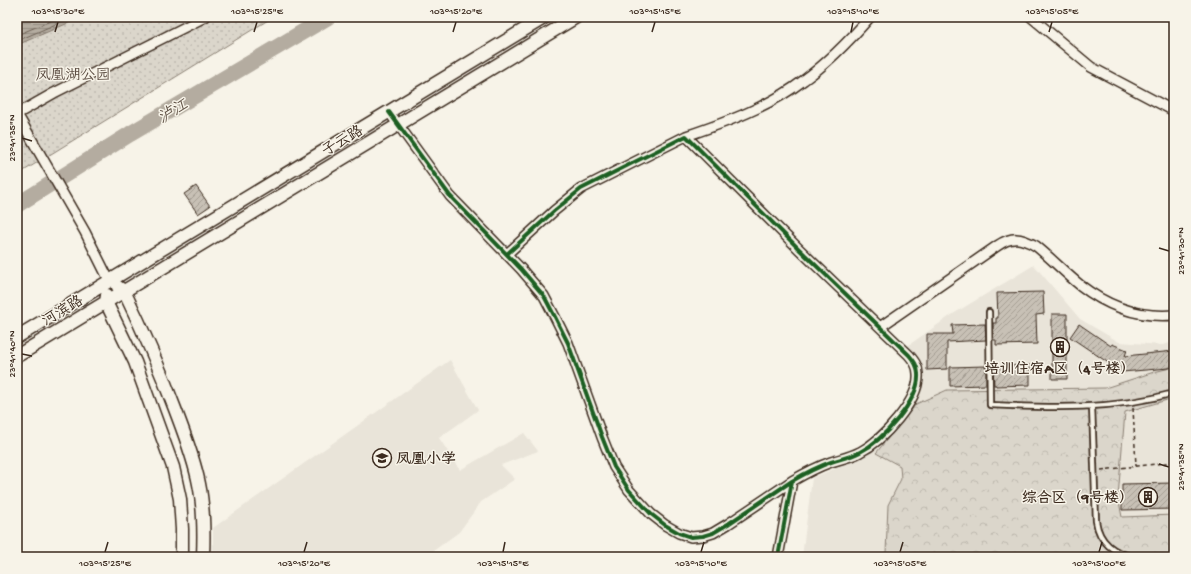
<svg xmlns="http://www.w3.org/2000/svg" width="1191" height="574" viewBox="0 0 1191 574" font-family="'Gochi Hand','LXGW WenKai TC',sans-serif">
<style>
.built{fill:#e9e4d9}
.forest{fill:url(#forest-crowns);stroke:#8b8074}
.park{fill:url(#park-dots);stroke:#8b8074}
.water{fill:url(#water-rules);stroke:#84786c}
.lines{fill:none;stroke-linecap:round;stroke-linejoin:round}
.shore{stroke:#6b5e52;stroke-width:1}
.river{stroke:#b4aca0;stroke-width:16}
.building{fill:url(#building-hatch);stroke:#3b2a1e}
.lane-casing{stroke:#3b2a1e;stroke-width:8}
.street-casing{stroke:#3b2a1e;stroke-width:12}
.secondary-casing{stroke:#3b2a1e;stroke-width:15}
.path{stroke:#3b2a1e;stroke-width:1.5;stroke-dasharray:4 3;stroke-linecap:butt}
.lane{stroke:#f7f3e8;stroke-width:4.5}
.street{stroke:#f7f3e8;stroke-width:9}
.secondary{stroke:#f7f3e8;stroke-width:12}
.cycleway-casing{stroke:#f7f3e8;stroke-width:6}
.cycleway{stroke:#1b5e20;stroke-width:4}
.ticks{fill:none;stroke:#3b2a1e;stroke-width:1.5}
.labels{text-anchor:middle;stroke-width:3;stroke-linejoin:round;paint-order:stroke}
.park-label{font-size:15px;fill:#5b4c41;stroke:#f7f3e8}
.street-label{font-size:15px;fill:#3b2a1e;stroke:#f7f3e8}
.poi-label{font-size:15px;font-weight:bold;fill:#3b2a1e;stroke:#f7f3e8}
.water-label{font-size:16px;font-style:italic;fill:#5f5145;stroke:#f7f3e8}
.neatline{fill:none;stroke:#3b2a1e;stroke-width:1.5}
.ticks-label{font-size:10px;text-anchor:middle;fill:#3b2a1e}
</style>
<defs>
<pattern id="forest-crowns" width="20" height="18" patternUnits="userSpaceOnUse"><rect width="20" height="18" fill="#dbd6cb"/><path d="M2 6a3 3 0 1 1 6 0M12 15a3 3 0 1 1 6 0" fill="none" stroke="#bdb8ae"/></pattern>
<pattern id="park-dots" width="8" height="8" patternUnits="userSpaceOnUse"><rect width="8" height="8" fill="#dbd6cb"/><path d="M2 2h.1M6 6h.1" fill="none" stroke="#bdb8ae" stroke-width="1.8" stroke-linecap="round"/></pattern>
<pattern id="water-rules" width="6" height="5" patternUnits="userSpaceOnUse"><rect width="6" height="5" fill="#b4aca0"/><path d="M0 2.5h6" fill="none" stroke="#948c82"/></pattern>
<pattern id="building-hatch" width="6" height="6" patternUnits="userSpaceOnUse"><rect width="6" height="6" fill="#c8c1b6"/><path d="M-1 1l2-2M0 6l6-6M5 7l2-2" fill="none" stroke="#a49d93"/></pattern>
</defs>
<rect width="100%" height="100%" fill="#f7f3e8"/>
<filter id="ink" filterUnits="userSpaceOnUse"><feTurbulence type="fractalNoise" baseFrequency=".025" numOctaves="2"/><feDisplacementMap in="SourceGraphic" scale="8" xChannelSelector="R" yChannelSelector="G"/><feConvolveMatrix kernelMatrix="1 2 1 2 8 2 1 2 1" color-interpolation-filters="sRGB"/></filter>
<g filter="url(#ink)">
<path class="built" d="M1034,265L1080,319L1119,342L1162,345L1174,342V557H802L812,478L867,455L878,445L899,422L921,380L906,347L953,314Z
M450,360L478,410L439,438L460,470L524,433L538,451L501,465L515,479L481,502L459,532L425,557H213V528Z"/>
<path class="forest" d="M1174,367V398L1125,412L1118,497L1122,517L1174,515V557H883L886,553L888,505L901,479L900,466L876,453L916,404L947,390L1105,388L1154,372Z"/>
<path class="park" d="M17,17H273L17,175Z"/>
<path class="water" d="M17,17H79L73,21L17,45Z"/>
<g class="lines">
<path class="shore" d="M17,35L60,17
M17,41L72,17"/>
<path class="river" d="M17,205L130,134L328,17"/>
</g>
<path class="building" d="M196,186L210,206L198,214L184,194Z
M1043,292L1044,314L1036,315L1037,344L996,345V340H993V323H996V318H998L997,293Z
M1052,314H1067V379H1052Z
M985,324L986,340L947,342V369L927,370V334H953L952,325Z
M1079,324L1111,346L1112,344L1127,350L1125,356L1174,351V366L1169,368L1122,372L1070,337Z
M1030,365V385L996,386V385H994L993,366Z
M986,366V385L950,386V367Z
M1174,483V509L1122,510V484Z"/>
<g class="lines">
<defs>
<path id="lane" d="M989,312L990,405C1052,408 1114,410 1174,393
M1092,406L1096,521C1099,542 1114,554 1135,557"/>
<path id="street" d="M1031,17L1091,67L1174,111
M389,112L450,196L521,269L544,296L555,317L568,343L602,437L614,467L629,490L651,514L665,525L679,533L691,537L703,536L713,533L728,524L792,481L778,557
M17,114L54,93L205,17
M17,114L85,232L109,280
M686,136C727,122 769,107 804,80C829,62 850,40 870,17
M507,254L554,211L581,189L686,136L800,250L909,355C914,361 918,366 918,374C920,400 882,441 860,452C851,457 840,459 831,462C817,467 804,474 792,481
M880,327L997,246C1012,236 1020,237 1036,246C1051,258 1065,273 1080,285C1107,306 1139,318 1174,315"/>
<path id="secondary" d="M118,287L124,291C143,330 160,369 175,409C184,433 194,458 199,484C204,508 204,533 203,557
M107,295L106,302L135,362L173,467L180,499L182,529V557
M17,337L545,17
M17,356L576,17"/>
</defs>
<use href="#lane" class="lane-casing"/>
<use href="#street" class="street-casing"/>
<use href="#secondary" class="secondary-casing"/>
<path class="path" d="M1133,408L1136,466
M1101,470L1174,462"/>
<use href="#lane" class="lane"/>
<use href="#street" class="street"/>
<use href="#secondary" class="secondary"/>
<defs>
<path id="cycleway" d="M389,112L450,196L521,269L544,296L555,317L568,343L602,437L614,467L629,490L651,514L665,525L679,533L691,537L703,536L713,533L728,524L792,481L778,557
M507,254L554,211L581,189L686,136L800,250L909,355C914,361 918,366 918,374C920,400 882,441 860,452C851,457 840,459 831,462C817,467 804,474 792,481"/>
</defs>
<use href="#cycleway" class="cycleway-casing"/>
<use href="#cycleway" class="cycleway"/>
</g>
</g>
<path class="ticks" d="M55,32L58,22M254,32L257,22M453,32L456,22M652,32L655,22M851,32L853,22M1049,32L1052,22M22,138L32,141M1159,248L1169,251M22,354L32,356M1159,464L1169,467M105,552L108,542M304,552L307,542M503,552L505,542M701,552L704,542M900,552L903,542M1099,552L1102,542"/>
<defs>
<symbol id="building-ring" viewBox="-11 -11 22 22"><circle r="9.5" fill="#f7f3e8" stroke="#3b2a1e" stroke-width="1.5"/><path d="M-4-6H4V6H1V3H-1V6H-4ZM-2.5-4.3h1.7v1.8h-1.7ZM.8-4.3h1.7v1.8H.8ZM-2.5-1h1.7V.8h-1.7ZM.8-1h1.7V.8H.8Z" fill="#3b2a1e"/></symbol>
<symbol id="school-ring" viewBox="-11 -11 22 22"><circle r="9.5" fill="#f7f3e8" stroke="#3b2a1e" stroke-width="1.5"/><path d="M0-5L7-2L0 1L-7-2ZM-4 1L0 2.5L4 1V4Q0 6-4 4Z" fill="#3b2a1e"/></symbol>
</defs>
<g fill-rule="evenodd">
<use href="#building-ring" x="1049" y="336" width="22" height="22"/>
<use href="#school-ring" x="371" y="447" width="22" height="22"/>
<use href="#building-ring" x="1137" y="486" width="22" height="22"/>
</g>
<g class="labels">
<g class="park-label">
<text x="73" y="79">凤凰湖公园</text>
</g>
<g class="street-label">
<text transform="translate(342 140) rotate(-31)" y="5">子云路</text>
<text transform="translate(62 310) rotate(-31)" y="5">河滨路</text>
</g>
<g class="poi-label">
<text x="1060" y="373">培训住宿A区（4号楼）</text>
<text x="396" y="463" text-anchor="start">凤凰小学</text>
<text x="1134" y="502" text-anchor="end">综合区（9号楼）</text>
</g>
<g class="water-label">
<text transform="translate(172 110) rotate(-31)" y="6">泸江</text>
</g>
</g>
<rect width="1191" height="574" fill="none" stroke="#f7f3e8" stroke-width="44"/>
<rect x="22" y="22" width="1147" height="530" class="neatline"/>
<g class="ticks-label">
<text x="58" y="14">103°15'30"E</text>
<text x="257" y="14">103°15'25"E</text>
<text x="456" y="14">103°15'20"E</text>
<text x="655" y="14">103°15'15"E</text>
<text x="853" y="14">103°15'10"E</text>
<text x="1052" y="14">103°15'05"E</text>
<text transform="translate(11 138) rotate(-90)" y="4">23°41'35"N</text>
<text transform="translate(1180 251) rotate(-90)" y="4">23°41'30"N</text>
<text transform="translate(11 354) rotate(-90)" y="4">23°41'40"N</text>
<text transform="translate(1180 467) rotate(-90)" y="4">23°41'35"N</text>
<text x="105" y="566">103°15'25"E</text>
<text x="304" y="566">103°15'20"E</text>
<text x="503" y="566">103°15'15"E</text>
<text x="701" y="566">103°15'10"E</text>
<text x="900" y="566">103°15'05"E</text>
<text x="1099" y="566">103°15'00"E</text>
</g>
</svg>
